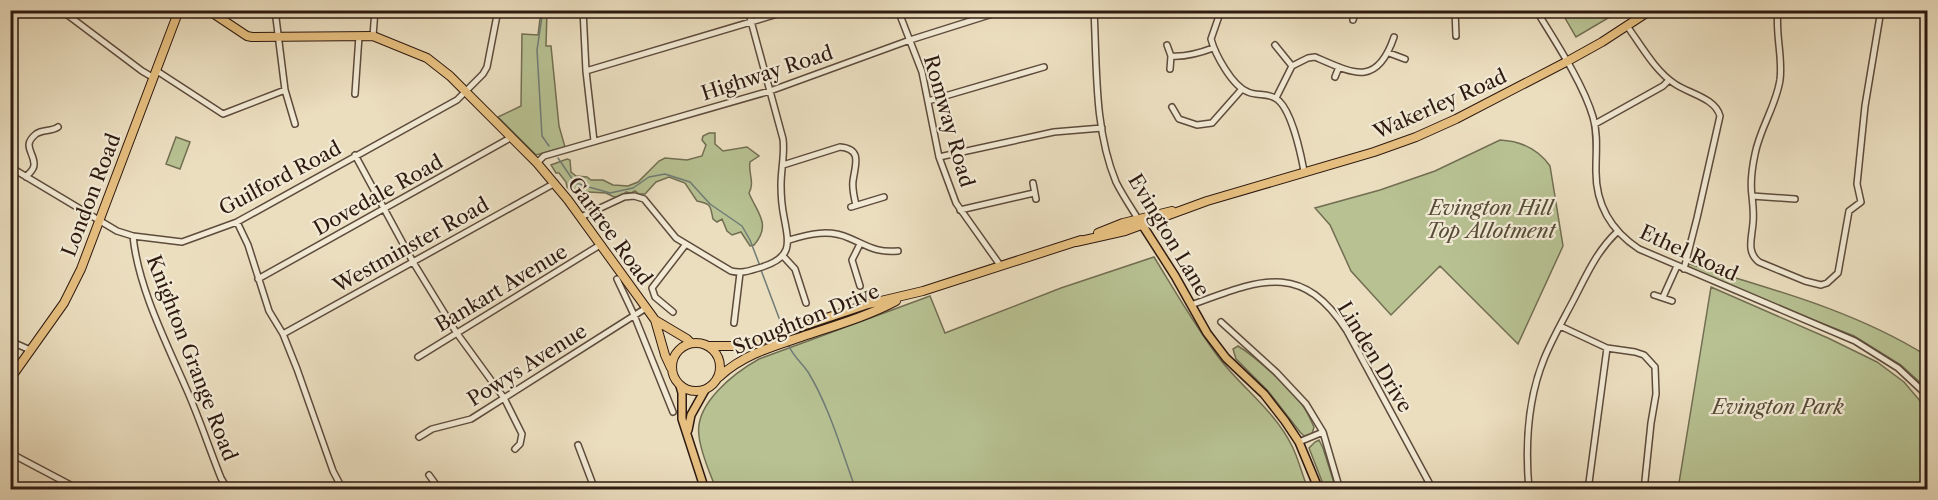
<svg xmlns="http://www.w3.org/2000/svg" width="1938" height="500" viewBox="0 0 1938 500" font-family="'Libre Caslon Text',serif">
<style>
.green{fill:#b7c192;stroke:#726e52;stroke-width:1.5}
.lines{fill:none;stroke-linecap:round;stroke-linejoin:round}
.stream{stroke:#6f7b76;stroke-width:1.5}
.minor-casing{stroke:#5d4b3c;stroke-width:8}
.major-casing{stroke:#2e1a11;stroke-width:10}
.highway-casing{stroke:#2e1a11;stroke-width:10}
.minor{stroke:#f2ead5;stroke-width:5}
.major{stroke:#e6bf80;stroke-width:7}
.highway{stroke:#e6bf80;stroke-width:8}
.labels{text-anchor:middle;stroke-width:4.5;stroke-linejoin:round;paint-order:stroke}
.street-label{font-size:20px;fill:#2e1a11;stroke:#f2ead5}
.park-label{font-size:20px;font-style:italic;fill:#574c38;stroke:#f2ead5}
</style>
<rect width="100%" height="100%" fill="#ebdebf"/>
<filter id="stains"><feTurbulence type="fractalNoise" baseFrequency=".00333" numOctaves="4"/><feColorMatrix values="0 0 0 0 .2 0 0 0 0 .09 0 0 0 0 .02 0 0 0 .5 -.17"/></filter>
<radialGradient id="worn" r=".72"><stop offset=".6" stop-color="#630" stop-opacity="0"/><stop offset="1" stop-color="#630" stop-opacity=".3"/></radialGradient>
<path class="green" d="M541,11H547L546,46H551L559,126L565,147L536,155L498,117L521,106L522,34L538,35Z
M1561,11H1620L1576,37Z
M709,133H715V144L723,151L747,147L759,156L750,162C748,173 755,182 749,193C757,213 772,224 754,245L750,246L741,232L732,235L727,231L722,219L717,222L713,219C710,206 712,204 697,201L685,183L669,177L656,182L645,194H639L635,191L631,193L626,192L619,197H614L606,193L571,191L567,187L566,182L559,173H556L551,165L567,159L570,160L571,172L576,176L587,177L591,180H603L613,185L628,186L638,182L659,161L665,158L687,160L702,156L706,145L702,140L703,136Z
M176,137L190,142L180,169L166,164Z
M1500,140C1520,141 1538,149 1550,166L1563,246L1518,344L1440,266L1391,315L1351,271L1330,225L1315,208L1380,190L1435,171Z
M1154,257C1175,291 1195,326 1219,358C1242,388 1275,411 1292,446C1299,460 1302,475 1308,489H716C710,473 701,454 699,436C694,404 734,373 759,359L930,296L945,333L1061,288Z
M1686,263C1768,288 1854,310 1927,356V389L1901,365L1854,336L1684,269Z
M1711,287L1828,338L1877,362L1904,382L1927,409V489H1678Z
M1238,346C1256,357 1294,391 1305,409C1309,415 1311,421 1314,427L1312,434L1304,436L1300,432L1268,391L1236,359L1233,349Z
M1319,440L1323,448L1336,489H1325L1309,448L1315,442Z"/>
<g class="lines">
<path class="stream" d="M543,10L537,50L542,136L549,146
M558,158L575,183L610,193L633,188L649,177L665,174L690,182L710,204L742,226L750,240L760,266
M761,270L782,326
M789,346C793,356 802,363 808,372C829,406 842,452 856,490"/>
<defs>
<path id="minor" d="M61,10L142,71L154,78
M275,10L285,90L295,124
M583,10L586,71L594,141
M898,10L922,72L939,157L956,203L1000,265
M1094,10C1097,67 1094,129 1116,182C1123,196 1132,209 1140,222
M1225,10L1219,16L1211,39C1215,54 1232,86 1248,92C1256,96 1267,93 1275,98C1291,106 1301,155 1304,171
M1455,10L1456,36
M1536,10C1555,41 1583,83 1593,117C1598,134 1596,151 1596,168C1595,203 1610,230 1639,249L1855,341L1898,368L1928,396
M1778,10C1775,34 1783,57 1780,80C1776,106 1760,128 1755,154C1752,168 1750,182 1752,196C1753,205 1754,214 1753,223C1752,238 1746,252 1759,262L1805,281L1821,285L1827,283L1838,273L1849,211L1861,202L1857,184L1865,106L1881,10
M1353,20L1356,10
M1627,26C1641,45 1655,71 1675,84C1690,94 1715,98 1720,116L1697,218L1684,269
M373,36L375,10
M1167,45L1171,56L1170,69
M1275,45L1292,66L1276,98
M1389,53L1405,59
M1171,56C1185,57 1200,53 1213,48
M1292,66L1308,58L1315,57C1354,74 1377,87 1394,37
M157,71L223,114L285,90
M586,71L791,10
M1335,77L1339,67
M355,94L359,36
M928,101L1044,67
M1172,107L1179,119L1197,125L1212,123L1242,89
M1595,124L1663,86L1669,80
M355,155L413,262L456,332L504,398L522,434L520,444L515,449
M939,157L1054,132L1102,128
M537,163L544,156L770,91L910,40L1005,10
M783,165L840,147C863,149 855,165 853,181C852,189 854,197 856,205
M10,167L117,231L133,236L182,242L237,222L457,100L483,74L487,67L498,10
M26,177C29,173 34,170 34,165C35,153 21,146 36,134C43,129 51,132 58,127
M1033,183L1036,199
M1752,196L1795,199
M851,207L884,197
M960,210L1034,193
M581,217L624,197L634,196L644,199L676,238L731,271C743,274 751,270 762,267C793,257 789,244 784,217C782,207 781,195 781,185C781,169 785,154 783,139L748,10
M237,222L248,245L269,311L283,334L297,369L333,471L343,490
M133,236C138,287 166,342 186,388C199,417 209,448 221,478L228,490
M789,240C809,234 829,229 849,238C868,246 876,253 898,251
M860,244L852,260L860,286
M783,256L795,269L806,303
M258,279L512,137
M617,279L634,315L673,412
M1654,295L1672,301
M1663,297L1677,266
M1191,305C1258,281 1301,259 1347,331L1433,490
M673,312L655,297L652,288L686,244
M1221,322L1276,372L1306,404L1323,432
M734,323L740,273
M1560,326L1607,348L1635,352L1644,355L1655,367L1656,394L1651,423L1644,490
M283,334L555,183
M10,341L30,350
M418,357L600,245
M419,437L432,429L471,419L646,308
M1299,442L1323,432L1340,490
M578,445L595,490
M10,453L80,490
M429,475L440,490
M695,490L702,484
M1529,490C1525,445 1527,401 1544,359C1552,339 1563,320 1573,301C1586,276 1596,252 1617,232
M1588,490L1607,348"/>
<path id="major" d="M1143,226L1175,276L1207,333L1226,358L1264,394L1285,421L1299,442L1319,490
M680,386L682,393V419L705,490
M688,430L691,415L705,390"/>
<path id="highway" d="M208,10L247,36L252,37L373,36L427,58L450,76L537,163L568,200L655,320L665,355L671,368
M1098,233L1123,223L1172,211
M1076,242L1125,231L1207,201L1374,152L1416,137L1456,119L1566,62L1602,42L1651,10
M655,320L687,339L691,343
M672 367a24 24 0 1 1 48 0a24 24 0 1 1-48 0Z
M709,346H740L755,342L868,304L923,291L1081,240
M719,377C743,355 771,347 801,337C833,326 866,317 896,301
M10,379L64,303L81,269L179,10"/>
</defs>
<use href="#minor" class="minor-casing"/>
<use href="#major" class="major-casing"/>
<use href="#highway" class="highway-casing"/>
<use href="#minor" class="minor"/>
<use href="#major" class="major"/>
<use href="#highway" class="highway"/>
</g>
<g class="labels">
<g class="street-label">
<text transform="translate(767 73) rotate(-18)" y="7">Highway Road</text>
<text transform="translate(1440 104) rotate(-24)" y="7">Wakerley Road</text>
<text transform="translate(949 121) rotate(74)" y="7">Romway Road</text>
<text transform="translate(280 178) rotate(-28)" y="7">Guilford Road</text>
<text transform="translate(91 195) rotate(-69)" y="7">London Road</text>
<text transform="translate(378 195) rotate(-29)" y="7">Dovedale Road</text>
<text transform="translate(610 231) rotate(54)" y="7">Gartree Road</text>
<text transform="translate(1169 235) rotate(59)" y="7">Evington Lane</text>
<text transform="translate(411 245) rotate(-29)" y="7">Westminster Road</text>
<text transform="translate(1689 253) rotate(25)" y="7">Ethel Road</text>
<text transform="translate(501 288) rotate(-31)" y="7">Bankart Avenue</text>
<text transform="translate(806 319) rotate(-22)" y="7">Stoughton Drive</text>
<text transform="translate(1375 357) rotate(59)" y="7">Linden Drive</text>
<text transform="translate(192 358) rotate(69)" y="7">Knighton Grange Road</text>
<text transform="translate(527 365) rotate(-32)" y="7">Powys Avenue</text>
</g>
<g class="park-label">
<text x="1491" y="215">Evington Hill<tspan x="1491" dy="23">Top Allotment</tspan></text>
<text x="1778" y="414">Evington Park</text>
</g>
</g>
<rect width="1938" height="500" fill="none" stroke="#ebdebf" stroke-width="36"/>
<rect x="12" y="12" width="1914" height="476" fill="none" stroke="#2e1a11" stroke-width="3"/>
<rect x="18" y="18" width="1902" height="464" fill="none" stroke="#2e1a11" stroke-width="1.5"/>
<rect width="100%" height="100%" filter="url(#stains)"/>
<rect width="100%" height="100%" fill="url(#worn)"/>
</svg>
